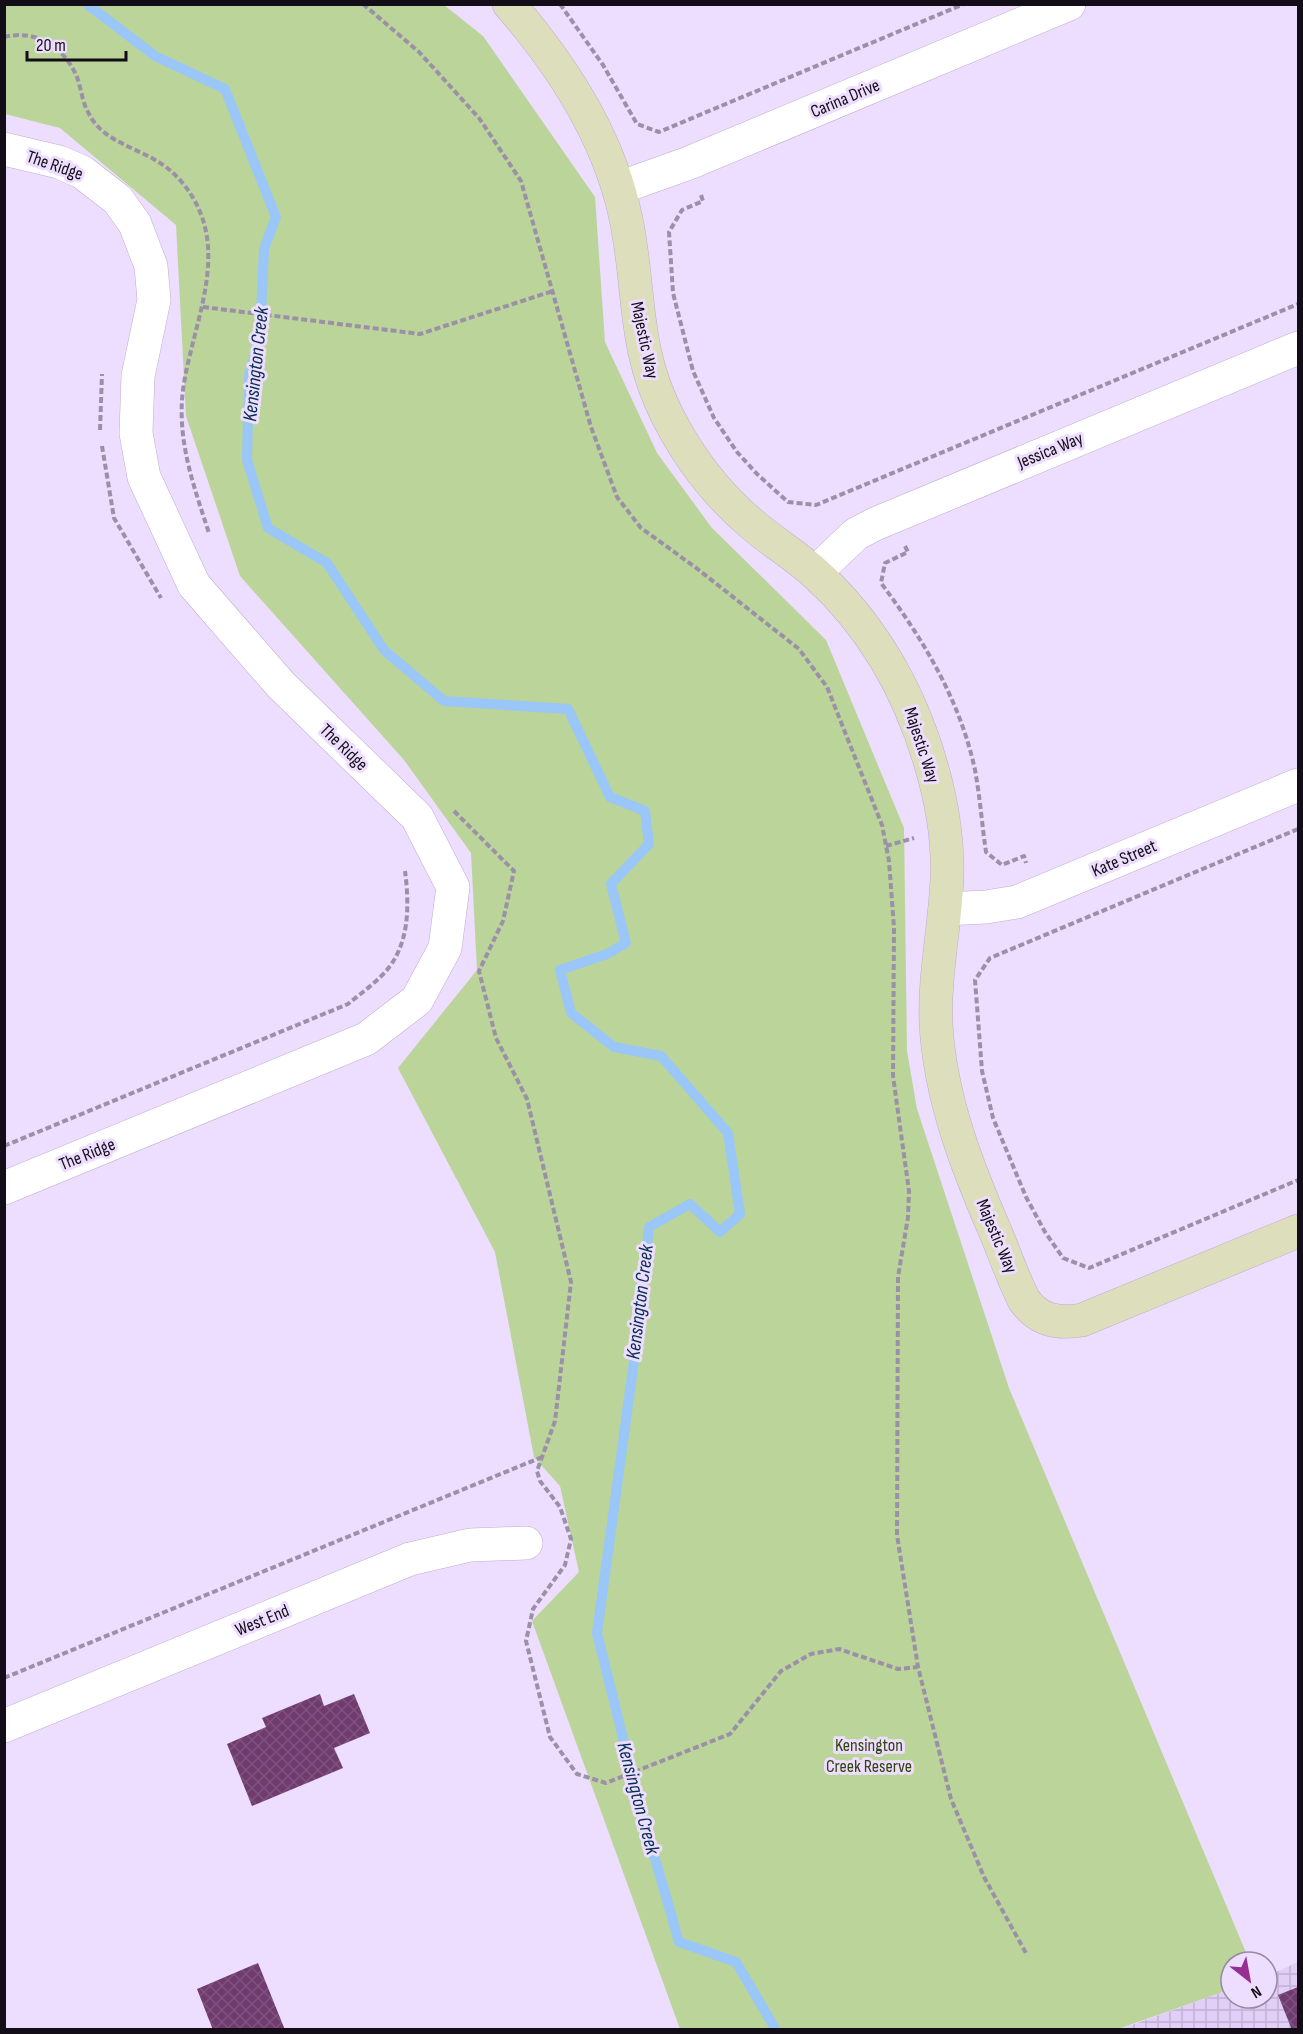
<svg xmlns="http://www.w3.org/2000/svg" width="1303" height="2034" viewBox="0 0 1303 2034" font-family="'Sofia Sans Condensed',sans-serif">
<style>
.industrial{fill:url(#industrial-grid)}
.park{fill:#bbd499}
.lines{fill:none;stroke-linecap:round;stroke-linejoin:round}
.stream{stroke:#9ac7f7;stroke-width:10}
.building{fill:url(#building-cross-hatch)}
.street-casing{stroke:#beaece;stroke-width:34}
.secondary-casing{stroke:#beaece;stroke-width:34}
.path{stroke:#9c90a9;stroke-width:4;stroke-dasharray:6 3;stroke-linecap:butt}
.street{stroke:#fff;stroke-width:33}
.secondary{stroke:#dddebc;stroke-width:33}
.labels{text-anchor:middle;stroke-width:6;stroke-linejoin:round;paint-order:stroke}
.street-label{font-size:18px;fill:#130d18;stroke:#edddfe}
.park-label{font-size:18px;fill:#30430d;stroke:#edddfe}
.water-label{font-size:20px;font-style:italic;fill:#042d53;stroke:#edddfe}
</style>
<defs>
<pattern id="industrial-grid" width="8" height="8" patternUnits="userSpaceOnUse" patternTransform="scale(1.5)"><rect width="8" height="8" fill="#e2cff7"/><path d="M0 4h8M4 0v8" fill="none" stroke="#c1b1d3"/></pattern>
<pattern id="building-cross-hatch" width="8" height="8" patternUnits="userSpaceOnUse" patternTransform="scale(1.5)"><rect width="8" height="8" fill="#703b6f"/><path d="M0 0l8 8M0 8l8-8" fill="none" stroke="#7e547e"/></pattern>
</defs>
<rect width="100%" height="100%" fill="#edddfe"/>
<path class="industrial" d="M1298,1962V2029L1118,2030L1231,1989V1998H1267V1976Z"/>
<path class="park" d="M5,4L444,5L483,36L595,197L605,342L657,453L712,528L826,640L904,828L907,1051L917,1109L1009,1388L1250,1962H1231V1989L1118,2029H680L532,1621L579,1572L560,1486L534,1457L495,1252L398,1068L477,970L471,853L404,760L240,576L186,416L176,225L60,128L5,114Z"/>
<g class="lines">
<path class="stream" d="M87,4L155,56L225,89L276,217L264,249L260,335L249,376L247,460L268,528L327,563L384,650L444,701L568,709L610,797L645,811L649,844L611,884L626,943L607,954L560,970L571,1013L614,1047L661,1056L728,1133L740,1214L720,1232L690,1204L649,1227L634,1361L597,1633L638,1799L679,1942L736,1962L776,2030"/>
</g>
<path class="building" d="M320,1694L324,1706L354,1694L370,1733L334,1748L343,1768L252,1806L227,1744L266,1727L262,1718Z
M258,1963L285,2030H213L197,1989Z
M1298,1987V2030H1292L1278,1995Z"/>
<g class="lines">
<defs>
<path id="street" d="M4,149L59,162L82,172L118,200L135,224L151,266L154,300L138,376L136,433L144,477L194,585L281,685L417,817L453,887L445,948L417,1000L366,1039L4,1188
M619,188L689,163L1069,4
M815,573L856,534L875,524L1298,348
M945,909L986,907L1017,902L1298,785
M4,1726L410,1559L470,1545L526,1543"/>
<path id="secondary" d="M509,4C562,65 610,140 626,219C641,291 632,347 668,417C689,458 717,495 753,525C773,542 796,556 816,574C872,625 910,692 931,765C943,805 950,852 946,894C943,937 934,981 936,1024C940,1097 967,1167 996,1233C1005,1255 1013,1278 1024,1300C1039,1321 1058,1324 1082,1320L1298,1231"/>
</defs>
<use href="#street" class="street-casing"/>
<use href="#secondary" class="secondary-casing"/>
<path class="path" d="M363,4L419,52L479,118L521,181L591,427L617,497L641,528L695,567L799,649L827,687L882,825L889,861L894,928L893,1076L909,1191L908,1217L898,1277L897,1535L918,1667L951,1799L984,1877L1027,1955
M560,4L603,65L637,124L659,132L964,4
M4,37C37,29 64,47 77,77C81,88 82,101 88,112C101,140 132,146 157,161C176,172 192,192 200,212C225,271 186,342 182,400C179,447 195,490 209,533
M701,195L703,201L682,210L669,232L673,293L693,371L714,418L737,452L757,474L788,502L816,505L1298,304
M203,307L420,334L553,291
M100,430L102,374
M102,446L114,518L161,598
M905,546L908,552L885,563L881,583C923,639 960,700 975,770C980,797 982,825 986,852L1002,865L1024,856L1026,863
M454,811L514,871L503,921L479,971L496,1038L527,1099L571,1282L555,1421L537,1471L540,1481L560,1507L571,1539L565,1565L533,1609L526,1641L550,1737L577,1774L606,1783L730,1734L781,1671L811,1654L839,1649L898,1669L918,1667
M1298,829L990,958L975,980L982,1071L993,1118L1026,1197L1045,1232L1063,1258L1089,1268L1298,1180
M886,846L914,838
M4,1146L348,1004C361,993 379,981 390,966C410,939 409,902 405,871
M4,1678L542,1457"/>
<use href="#street" class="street"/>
<use href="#secondary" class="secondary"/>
</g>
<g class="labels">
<g class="street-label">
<text transform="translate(845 98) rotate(-23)" y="6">Carina Drive</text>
<text transform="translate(55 165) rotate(19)" y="6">The Ridge</text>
<text transform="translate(645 340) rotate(78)" y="6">Majestic Way</text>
<text transform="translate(1050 450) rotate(-22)" y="6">Jessica Way</text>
<text transform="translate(922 745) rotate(72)" y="6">Majestic Way</text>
<text transform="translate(344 747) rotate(44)" y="6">The Ridge</text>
<text transform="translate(1124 858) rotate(-23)" y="6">Kate Street</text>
<text transform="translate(87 1154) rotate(-22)" y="6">The Ridge</text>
<text transform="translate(997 1236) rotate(67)" y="6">Majestic Way</text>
<text transform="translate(262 1620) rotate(-22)" y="6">West End</text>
</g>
<g class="park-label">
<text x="869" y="1751">Kensington<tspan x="869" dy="21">Creek Reserve</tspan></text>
</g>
<g class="water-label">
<text transform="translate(255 364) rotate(-84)" y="7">Kensington Creek</text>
<text transform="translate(639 1302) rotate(-83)" y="7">Kensington Creek</text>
<text transform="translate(639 1798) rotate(75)" y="7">Kensington Creek</text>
</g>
</g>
<rect width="1303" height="2034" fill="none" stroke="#130d18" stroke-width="12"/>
<g transform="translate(1249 1980) rotate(149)"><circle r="28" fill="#edddfe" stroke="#968aa2" stroke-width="1.5"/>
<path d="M0-4.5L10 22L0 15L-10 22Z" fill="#972f92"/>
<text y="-9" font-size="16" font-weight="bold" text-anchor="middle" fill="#130d18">N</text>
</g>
<path d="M27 51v9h99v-9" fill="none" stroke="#130d18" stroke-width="3"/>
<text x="36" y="51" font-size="18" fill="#130d18" stroke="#edddfe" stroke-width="4.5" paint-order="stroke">20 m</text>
</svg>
